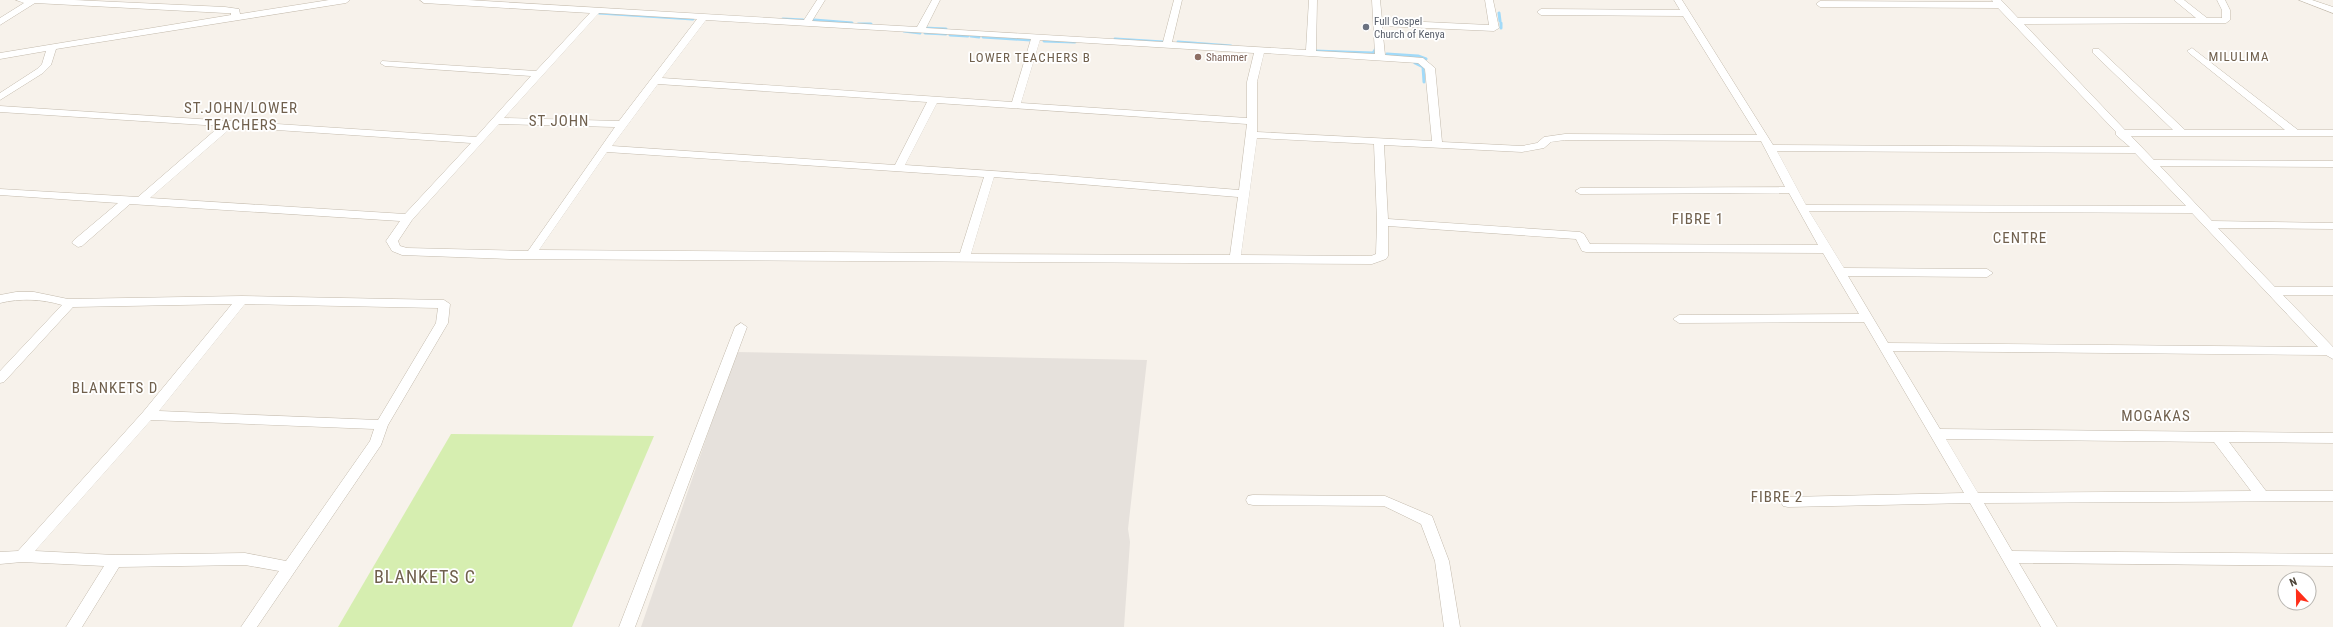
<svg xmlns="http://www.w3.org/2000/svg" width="2333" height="627" viewBox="0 0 2333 627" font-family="'Roboto Condensed',sans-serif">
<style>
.industrial{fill:#e6e1dc}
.green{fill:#d6eeb0}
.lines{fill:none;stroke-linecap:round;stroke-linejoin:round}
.stream{stroke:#a2daf8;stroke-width:3}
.street-casing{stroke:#c3baac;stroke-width:1}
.street{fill:#fff;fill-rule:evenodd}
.worship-dot{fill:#6b7280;stroke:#fff;stroke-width:1.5}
.education-dot{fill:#8d6e63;stroke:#fff;stroke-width:1.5}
.labels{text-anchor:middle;stroke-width:3.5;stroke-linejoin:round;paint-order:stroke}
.far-worship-label{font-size:11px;fill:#5b616d;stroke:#fff;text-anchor:start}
.far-education-label{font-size:11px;fill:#785e54;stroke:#fff;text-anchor:start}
.far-quarter-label{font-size:13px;letter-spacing:1px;fill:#70604d;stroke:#fff}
.quarter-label{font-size:15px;letter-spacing:1px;fill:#70604d;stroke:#fff}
.near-quarter-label{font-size:18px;letter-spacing:1px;fill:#70604d;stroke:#fff}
</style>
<rect width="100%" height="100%" fill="#f7f2eb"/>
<path class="industrial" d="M736,352L1147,360L1128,529L1130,542L1124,627H641Z"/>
<path class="green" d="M451,434L654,436L572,627H338Z"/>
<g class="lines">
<path class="stream" d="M599,13L693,19
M1499,13L1500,21
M783,19L803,20
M814,20L852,23
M1501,23V28
M858,24H871
M923,28L946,29
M904,31L920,33
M925,33L946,34
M950,35L968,36
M971,36L979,37
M983,37L1031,40
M1115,39L1163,42
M1044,41L1075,42
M1178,42L1231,46
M1314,51L1373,53L1377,47
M1387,54L1418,56L1426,59
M1415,63L1423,67L1424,82"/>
<defs>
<path id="street" d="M16,0H74L225,7L239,9L240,14L329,0H350L346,3L56,49L51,65L43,73L0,100V93L37,69L42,64L46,51L0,59V53L231,15V13H225L35,3L0,25V18L24,3Z
M420,0H468L804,20L817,0H825L812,21L917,27L932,0H940L926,28L1163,42L1174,0H1182L1172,42L1306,50L1309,0H1317L1316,51L1375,54L1372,0H1380L1382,20L1489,25L1485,0H1493L1499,28L1494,31L1382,26L1385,55L1423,58L1435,68L1442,142L1522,146L1537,143L1544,137L1565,134L1757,135L1683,16L1541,15L1537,12L1541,9L1680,10L1674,0H1682L1773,145L2130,147L2116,135V132L1998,8L1820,7L1816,4L1820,1L1993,2L1992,0H2001L2018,18H2196L2174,0H2184L2207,18H2222V10L2217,0H2225L2230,10V20L2226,23L2024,24L2125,130H2173L2093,53V49H2099L2185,130H2285L2189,53L2187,51L2192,48L2298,130H2333V136H2131L2154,160L2333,161V167L2160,166L2212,221L2333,223V229L2218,228L2275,287H2333V295H2283L2333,347V359L2326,355L1893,351L1940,429L2333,433V443L2229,442L2266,491H2333V501L1984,503L2012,551L2333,554V566L2019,563L2057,627H2041L1970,503L1788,507L1783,506L1781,502L1783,498L1788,497L1964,493L1864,322L1679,323L1673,319L1679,315L1859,314L1823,253L1586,252L1582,251L1576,239L1388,226V256L1386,259L1372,264L510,259L402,255L392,251L386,241L400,221L130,204L82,246L78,247L72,243L74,240L118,203L0,195V189L138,197L220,126L0,112V106L476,137L531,76L385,66L380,63L382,61L536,71L590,13L424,3ZM599,13L697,19L619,121L504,118ZM706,20L1031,39L1012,102L662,78ZM1040,40L1254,53L1247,82V118L1021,103ZM1264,53L1418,63L1425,69L1432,141L1257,132V82ZM658,84L927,102L895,165L612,146ZM937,103L1247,124L1239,190L1053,175L905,165ZM499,124L615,127L528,251L407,248L400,246L398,241L412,220ZM232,127L471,143L405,214L150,198ZM1257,138L1374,144L1377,222L1376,254L1371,256L1241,255ZM1565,140L1761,141L1785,187L1580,188L1575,191L1580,194L1789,193L1818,245L1590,244L1584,234L1580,232L1388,219L1384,145L1522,152L1544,148L1551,142ZM1777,151L2135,153L2186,206L1806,205ZM607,152L984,177L960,253L539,250ZM994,177L1238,197L1230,255L971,254ZM1809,211L2192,213L2318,347L1888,343L1848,276L1987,277L1993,273L1987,269L1844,268ZM1946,439L2214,442L2251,491L1978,493Z
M2299,0H2312L2333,7V13Z
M34,292L68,299L242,296L444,300L450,304L448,323L388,425L381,445L257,627H241L279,571L245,565L119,567L82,627H66L104,566L22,562L0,564V552L18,551L143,412L232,304L73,307L4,382L0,383V371L62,305C42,299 20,298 0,303V295L16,292ZM245,304L438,308L436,323L378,420L159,411ZM151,420L374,429L370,441L286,561L245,553L115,555L35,551Z
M741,323L747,327L635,627H619L735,327Z
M1253,495L1385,496L1432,516L1449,561L1460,627H1444L1435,561L1421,524L1384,506L1253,505L1248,504L1246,500L1248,496Z"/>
</defs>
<use href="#street" class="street-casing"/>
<use href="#street" class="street"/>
</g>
<circle class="worship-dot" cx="1366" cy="27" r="4"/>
<circle class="education-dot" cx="1198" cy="57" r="4"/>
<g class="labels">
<g class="far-worship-label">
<text x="1374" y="25">Full Gospel<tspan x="1374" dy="13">Church of Kenya</tspan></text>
</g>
<g class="far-education-label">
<text x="1206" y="61">Shammer</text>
</g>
<g class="far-quarter-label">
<text x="2239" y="61">MILULIMA</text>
<text x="1030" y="62">LOWER TEACHERS B</text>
</g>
<g class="quarter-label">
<text x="241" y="113">ST.JOHN/LOWER<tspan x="241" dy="17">TEACHERS</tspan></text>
<text x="559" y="126">ST JOHN</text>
<text x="1698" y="224">FIBRE 1</text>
<text x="2020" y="243">CENTRE</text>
<text x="115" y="393">BLANKETS D</text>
<text x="2156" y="421">MOGAKAS</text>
<text x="1777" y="502">FIBRE 2</text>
</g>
<g class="near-quarter-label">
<text x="425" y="583">BLANKETS C</text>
</g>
</g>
<g transform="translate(2297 591) rotate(338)"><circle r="19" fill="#ffffff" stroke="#b7b4af"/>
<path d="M0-3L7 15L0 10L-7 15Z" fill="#ff2e19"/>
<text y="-6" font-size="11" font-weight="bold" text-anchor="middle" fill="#4c4337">N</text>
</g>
</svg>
